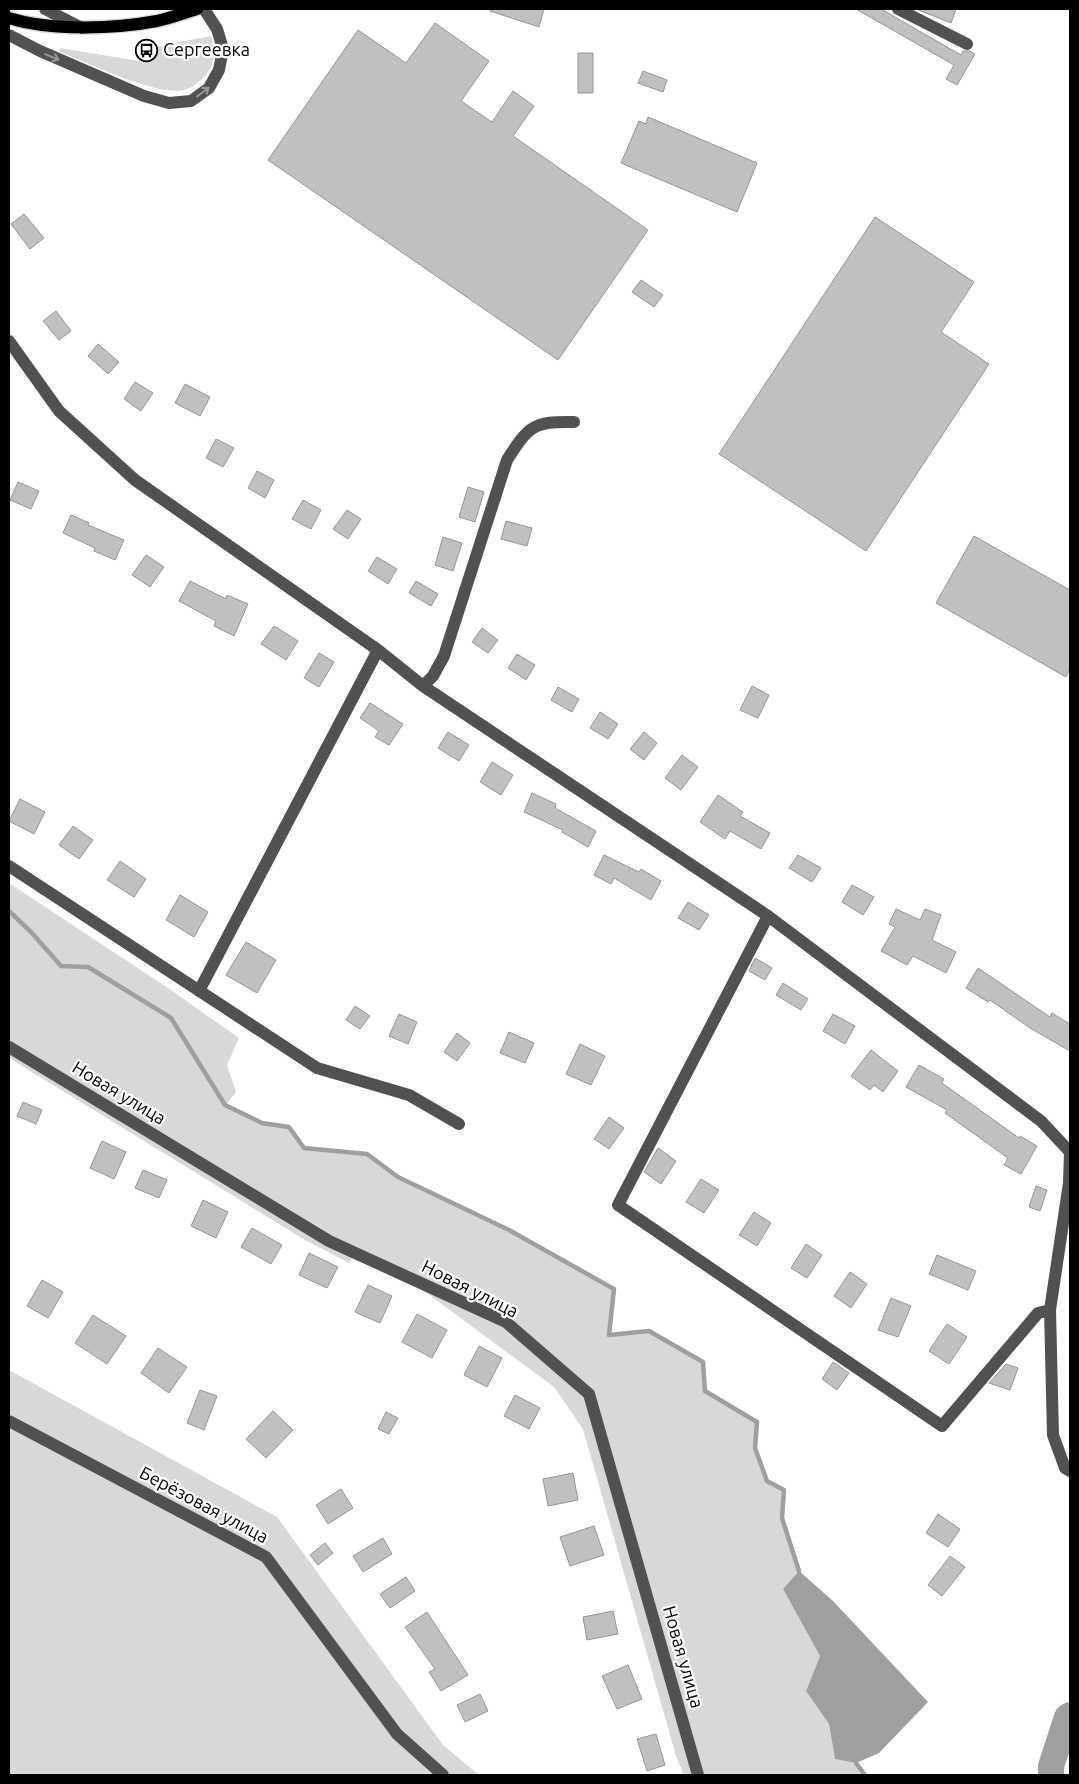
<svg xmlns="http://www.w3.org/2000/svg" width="1079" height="1784" viewBox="0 0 1079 1784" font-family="Ubuntu,sans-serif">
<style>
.green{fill:#d8d8d8}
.water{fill:#9f9f9f}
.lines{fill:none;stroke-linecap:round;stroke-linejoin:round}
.stream{stroke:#9f9f9f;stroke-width:4.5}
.river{stroke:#9f9f9f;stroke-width:26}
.building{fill:#c0c0c0;stroke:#959595}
.major-casing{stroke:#dbdbdb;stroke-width:15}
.minor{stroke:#515151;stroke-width:12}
.major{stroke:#000;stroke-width:12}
.oneway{stroke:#979797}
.labels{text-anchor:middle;stroke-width:4.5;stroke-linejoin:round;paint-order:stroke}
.poi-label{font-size:18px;fill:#000;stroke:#fff;text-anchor:start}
.street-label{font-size:18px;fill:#000;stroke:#fff}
</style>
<rect width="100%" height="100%" fill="#fff"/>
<path class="green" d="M211,36C215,51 216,64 205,76C199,82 191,89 183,90C155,96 88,62 59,52L60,48L139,61L138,50Z
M9,883L168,988L239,1038L227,1065L236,1092L225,1106L262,1123L289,1127L304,1148L367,1154L398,1177L509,1230L614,1289L609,1335L649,1331L703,1362L705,1391L757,1422L755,1448L767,1481L784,1490L782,1518L799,1571L783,1589L820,1656L806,1691L829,1724L835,1759L856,1763L865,1775H684L676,1756L583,1429L554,1387L420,1288L355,1253L349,1263L305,1240L9,1058Z
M9,1370L277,1517L443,1745L479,1775H9Z"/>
<path class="water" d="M799,1571L833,1601L928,1702L879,1753L856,1763L835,1759L829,1724L806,1691L820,1656L783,1589Z"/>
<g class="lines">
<path class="stream" d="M9,911L31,932L61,966L88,967L171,1018L225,1105L262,1123L289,1127L304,1148L367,1154L398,1177L509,1230L614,1289L609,1335L649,1331L703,1362L705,1391L757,1422L755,1448L767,1481L784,1490L782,1518L799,1571
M856,1763L865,1775"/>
<path class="river" d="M1051,1775V1766L1067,1717L1070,1715"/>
</g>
<path class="building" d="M491,9H544L539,27L490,11Z
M856,9H881L961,55L963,51H970L975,54L957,85L946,79L954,65Z
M916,9H956L951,23Z
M435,23L489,61L461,101L492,122L513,91L534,106L513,136L648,230L558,360L268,160L358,30L406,63Z
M578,53H593V93H578Z
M643,71L667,80L663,92L638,83Z
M648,117L757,163L737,212L621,163L639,121L646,124Z
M24,214L44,238L30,249L11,224Z
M875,217L974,282L941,332L989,364L866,551L719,454Z
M641,280L663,295L654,307L632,292Z
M56,311L71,331L59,340L43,321Z
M98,344L119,362L108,374L88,356Z
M135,382L153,393L141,411L124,399Z
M185,384L210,397L200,416L175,403Z
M216,439L234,448L223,467L206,458Z
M257,471L274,480L265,498L248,488Z
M18,482L39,491L31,509L10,500Z
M468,487L484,492L475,522L459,517Z
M303,500L321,510L311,529L292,519Z
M347,510L361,519L348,539L333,529Z
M71,515L89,523L88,525L124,540L115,560L94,551L95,548L63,533Z
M506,521L532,528L527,546L501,539Z
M974,536L1070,590V669L1066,677L936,603Z
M443,537L462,543L453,571L435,565Z
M146,555L164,567L150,587L132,575Z
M377,557L397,569L388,584L368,571Z
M190,581L226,599L227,595L248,604L234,636L214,626L216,621L179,601Z
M416,581L438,594L431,606L409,593Z
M274,626L298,641L286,660L261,644Z
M482,628L498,640L488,653L472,642Z
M319,653L334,662L319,687L304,678Z
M517,654L535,665L526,680L508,668Z
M752,686L769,695L758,718L740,710Z
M558,687L579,699L572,712L551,700Z
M370,703L403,724L389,745L375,737L379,731L360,718Z
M600,712L618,724L608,739L590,728Z
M448,732L469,745L459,761L438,748Z
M644,732L657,743L644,760L630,749Z
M682,755L698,767L681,790L665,778Z
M492,762L513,775L501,795L480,782Z
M532,793L556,804L555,808L596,831L588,847L562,832L563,830L524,812Z
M718,795L743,812L740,816L770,833L761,849L730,831L725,839L700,822Z
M20,799L45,812L34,834L9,821Z
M73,826L93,840L79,859L59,845Z
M604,855L639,872L641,869L661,881L651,900L614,878L611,884L594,875Z
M798,855L821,868L812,882L789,868Z
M120,861L146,879L134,897L107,880Z
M852,885L874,897L863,915L842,902Z
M180,895L208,912L194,937L166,920Z
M688,902L709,915L699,930L678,918Z
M896,909L920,920L925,909L941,915L932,940L956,952L946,973L913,956L907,965L881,951L895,927L889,924Z
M246,942L276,960L257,993L226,975Z
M755,958L772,968L765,980L749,971Z
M978,968L1050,1017L1052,1013L1070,1024V1051L1030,1028L990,1000L988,1002L966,988Z
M783,983L808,999L801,1010L776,995Z
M355,1006L370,1016L360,1029L346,1020Z
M399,1014L417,1022L408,1044L389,1036Z
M833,1014L855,1026L845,1044L823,1031Z
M509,1032L534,1043L525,1063L500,1053Z
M457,1033L470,1043L457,1061L444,1052Z
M580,1044L605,1056L591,1085L566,1074Z
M871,1050L898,1071L883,1092L874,1085L870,1090L851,1076Z
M919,1065L944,1079L942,1083L1019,1138L1020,1136L1037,1146L1021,1174L1004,1165L1008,1158L945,1113L947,1110L906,1087Z
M23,1102L42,1110L36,1124L17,1116Z
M609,1117L624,1128L609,1149L594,1139Z
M102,1141L126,1152L114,1179L90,1168Z
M658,1148L676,1161L661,1184L644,1172Z
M143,1170L167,1180L159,1198L135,1188Z
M701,1179L719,1190L704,1213L686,1202Z
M1036,1186L1047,1190L1040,1211L1029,1207Z
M203,1200L228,1212L216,1238L191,1226Z
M754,1212L771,1223L757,1246L739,1235Z
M252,1228L282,1245L271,1264L241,1247Z
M806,1244L822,1255L807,1278L791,1268Z
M309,1253L338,1267L327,1288L299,1275Z
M937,1255L976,1271L968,1290L929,1274Z
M850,1272L867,1284L851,1308L834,1296Z
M42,1280L63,1292L48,1318L27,1306Z
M368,1285L392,1296L380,1323L355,1312Z
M891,1298L911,1306L898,1337L878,1330Z
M417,1314L447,1330L432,1358L402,1342Z
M93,1315L126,1336L107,1364L75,1343Z
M947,1324L967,1337L949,1364L929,1351Z
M479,1346L502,1358L487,1387L464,1375Z
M158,1348L187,1367L169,1393L141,1373Z
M833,1362L849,1373L837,1390L822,1379Z
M1006,1364L1018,1368L1010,1390L989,1383Z
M200,1390L217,1396L204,1430L187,1423Z
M515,1395L540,1408L529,1429L504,1416Z
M273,1411L293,1430L266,1458L246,1439Z
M386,1412L398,1418L389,1434L378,1429Z
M573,1473L578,1500L548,1506L543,1479Z
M341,1489L353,1508L328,1524L316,1505Z
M938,1514L960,1529L948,1547L926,1533Z
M594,1526L604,1555L570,1566L560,1537Z
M383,1538L392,1554L363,1572L353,1556Z
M325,1543L333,1553L318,1565L310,1555Z
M950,1556L965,1567L942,1596L928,1585Z
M406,1577L415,1591L390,1608L380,1594Z
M613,1611L618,1634L587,1640L583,1617Z
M427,1612L468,1675L441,1691L429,1672L435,1669L405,1627Z
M628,1665L642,1699L617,1709L602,1676Z
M480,1694L488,1711L465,1722L457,1705Z
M656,1734L665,1765L647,1771L637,1739Z"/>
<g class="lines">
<defs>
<path id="major" d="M9,18C51,31 114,29 157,21C171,18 184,13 197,9"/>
</defs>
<use href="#major" class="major-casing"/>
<path class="minor" d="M45,9L82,28
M898,9L967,44
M9,35L40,51L144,96L169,103L191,101L209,88L219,70L223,49L217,29L204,9
M9,341L59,411L135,480L378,650L423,686L768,916L1041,1121L1070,1152L1069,1183L1050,1310L1053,1435L1065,1468L1070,1471
M423,686L433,676L444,656L507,460C529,426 533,421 574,422
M9,866L317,1068L409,1095L459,1124
M768,916L618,1205L942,1426L1038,1313L1050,1310
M199,991L378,650
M9,1047L329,1241L506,1322L589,1394L698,1775
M9,1421L266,1557L397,1734L443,1775"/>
<use href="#major" class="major"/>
</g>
<defs><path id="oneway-shaft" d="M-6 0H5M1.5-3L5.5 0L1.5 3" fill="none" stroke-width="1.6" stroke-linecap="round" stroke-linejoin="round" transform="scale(1.25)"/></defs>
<g class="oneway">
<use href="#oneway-shaft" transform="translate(52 57) rotate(22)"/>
<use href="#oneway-shaft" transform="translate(203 92) rotate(-37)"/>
</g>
<defs>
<symbol id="bus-ring" viewBox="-11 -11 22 22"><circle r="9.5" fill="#fff" stroke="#000" stroke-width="1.5"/><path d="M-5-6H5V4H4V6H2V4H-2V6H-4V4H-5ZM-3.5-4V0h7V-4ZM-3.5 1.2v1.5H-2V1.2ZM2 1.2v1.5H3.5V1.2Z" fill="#000"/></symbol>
</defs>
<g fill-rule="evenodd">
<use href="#bus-ring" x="134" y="38" width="25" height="25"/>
</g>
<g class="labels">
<g class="poi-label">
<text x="163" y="56">Сергеевка</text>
</g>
<g class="street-label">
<text transform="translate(119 1093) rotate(31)" y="6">Новая улица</text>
<text transform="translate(470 1289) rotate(27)" y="6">Новая улица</text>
<text transform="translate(204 1505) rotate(28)" y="6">Берёзовая улица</text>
<text transform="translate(683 1657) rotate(74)" y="6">Новая улица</text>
</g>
</g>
<rect width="1079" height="1784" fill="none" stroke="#000000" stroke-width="20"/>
</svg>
